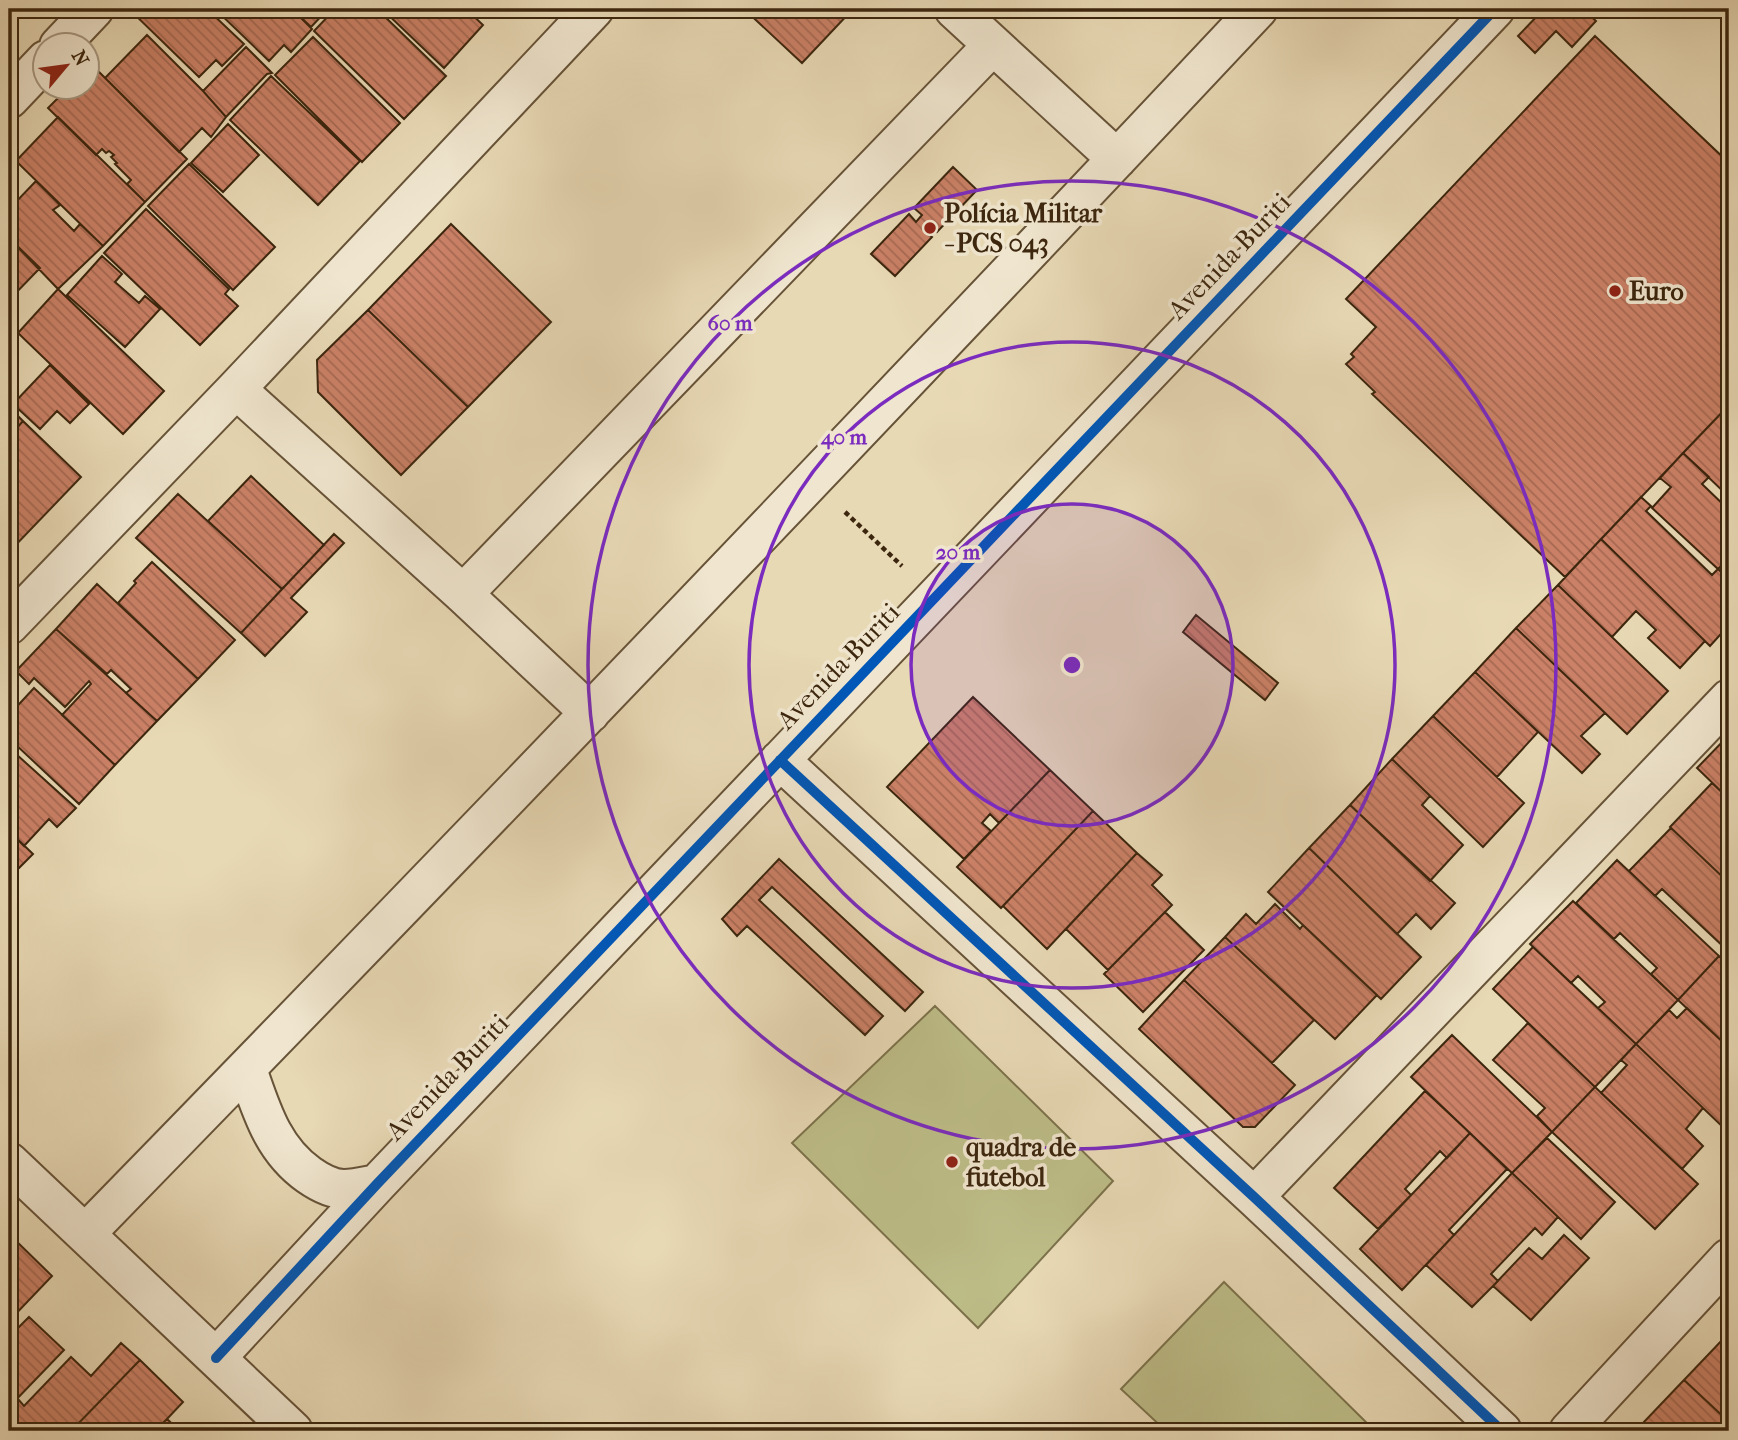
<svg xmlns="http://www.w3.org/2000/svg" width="1738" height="1440" viewBox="0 0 1738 1440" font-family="'IM FELL French Canon',serif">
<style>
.green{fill:#bdbd88;stroke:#7c724b;stroke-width:2}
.building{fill:url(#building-back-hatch);stroke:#3c260e;stroke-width:2}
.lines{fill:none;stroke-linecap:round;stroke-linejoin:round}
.minor-casing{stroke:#675338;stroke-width:42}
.path{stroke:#3c260e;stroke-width:4.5;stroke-dasharray:5 3.5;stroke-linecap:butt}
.minor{stroke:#f0e6cf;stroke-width:38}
.cycleway-casing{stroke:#f0e6cf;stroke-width:15}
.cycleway{stroke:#0057b8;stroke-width:10}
.ring{fill:none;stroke:#7b2cbf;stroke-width:3.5}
.poi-dot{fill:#8f2418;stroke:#f0e6cf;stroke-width:2.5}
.labels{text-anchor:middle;stroke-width:7;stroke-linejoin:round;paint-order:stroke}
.poi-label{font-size:26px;font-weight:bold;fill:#3c260e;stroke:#f0e6cf;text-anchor:start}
.street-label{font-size:26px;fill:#3c260e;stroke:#f0e6cf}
.centre{fill:#7b2cbf;stroke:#f0e6cf;stroke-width:3.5}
.ring-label{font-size:21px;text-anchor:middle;font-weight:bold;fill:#7b2cbf;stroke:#f0e6cf;stroke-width:7;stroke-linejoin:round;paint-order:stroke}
</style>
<defs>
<pattern id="building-back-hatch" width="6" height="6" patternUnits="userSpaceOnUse" patternTransform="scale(1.75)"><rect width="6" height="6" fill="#cb8167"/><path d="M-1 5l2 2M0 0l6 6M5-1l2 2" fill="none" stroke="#a66953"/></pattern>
</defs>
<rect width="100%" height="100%" fill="#e8d9b5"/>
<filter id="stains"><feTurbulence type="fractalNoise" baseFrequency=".00286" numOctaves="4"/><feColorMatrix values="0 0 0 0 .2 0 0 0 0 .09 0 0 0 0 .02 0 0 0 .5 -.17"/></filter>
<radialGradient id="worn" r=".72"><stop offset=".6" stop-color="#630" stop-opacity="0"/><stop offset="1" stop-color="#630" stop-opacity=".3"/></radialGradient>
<path class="green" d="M935,1006L1113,1181L978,1328L792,1143Z
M1224,1282L1375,1431H1166L1121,1389Z"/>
<path class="building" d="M136,9H207L244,44L222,66L216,60L199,77L133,13Z
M215,9H292L312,29L291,52L284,45L269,61Z
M292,9H328L311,27Z
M335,9H377L446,76L404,119L314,31Z
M382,9H466L483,25L444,68Z
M744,9H853L802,63Z
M1554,9H1583L1596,21L1572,47L1556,31L1535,53L1518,36L1540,13L1545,18Z
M147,35L203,91L226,117L211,137L202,128L179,152L105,78Z
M1595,36L1729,163V405L1565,577L1372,394L1375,392L1346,364L1354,357L1351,354L1376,327L1346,299Z
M313,37L400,123L362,162L275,75Z
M246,47L272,73L267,74L226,117L203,91Z
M91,64L187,159L145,202L127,184L131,180L115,164L117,163L111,157L114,155L109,151L106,153L102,149L96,155L48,108L68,88H88V68Z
M271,76L360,161L318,205L230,120Z
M58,117L145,202L103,246L16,161Z
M228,124L259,155L223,192L191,163Z
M189,164L275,247L233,290L148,206Z
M953,167L977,190L937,232L929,222L923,229L932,237L895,276L871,254L909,214L916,222L922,215L914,208Z
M36,181L60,205L53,210L74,231L80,224L103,246L58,289L9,238V200L14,204Z
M146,209L229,289L225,294L238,306L200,345L104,253Z
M451,224L551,322L468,407L368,310Z
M9,238L40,268L9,300Z
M102,256L122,274L115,282L139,303L145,296L160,309L125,347L67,295Z
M58,289L164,391L123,434L18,333Z
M368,310L468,407L401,475L318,392L317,360Z
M50,365L89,404L70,423L57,411L40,429L13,404Z
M9,407L23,421L9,437Z
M1726,408L1729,412V497L1683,453Z
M23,421L81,477L9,552V437Z
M1683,453L1709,477L1702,484L1729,510V558L1718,569L1652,508L1671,487L1660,478Z
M251,476L324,545L282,589L208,521Z
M178,494L282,589L241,633L136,538Z
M1641,497L1651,506L1646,511L1712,575L1718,569L1729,579V625L1710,646L1601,539Z
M334,534L344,543L291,598L307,612L265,656L241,633Z
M1601,539L1705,641L1680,668L1648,638L1656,630L1636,611L1612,637L1558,585Z
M152,562L235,640L198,679L118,603L136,583L134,581Z
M97,584L198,679L157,721L126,693L131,689L111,670L107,674L56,629Z
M1558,585L1668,691L1627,734L1516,628Z
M1196,615L1278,683L1265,700L1183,632Z
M1516,628L1605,713L1581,736L1600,754L1582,773L1475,672Z
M56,629L157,721L115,765L62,715L91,684L89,681L65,707L34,678L29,684L16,671Z
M1475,672L1538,732L1497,777L1433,716Z
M34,688L115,765L79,804L14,743L9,747V715Z
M973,697L1050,770L999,823L990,814L982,823L991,831L964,859L887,787Z
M1433,716L1524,803L1483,847L1392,759Z
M1729,735V799L1697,768Z
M16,754L76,808L57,827L49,819L24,846L9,831V762Z
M1392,759L1430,796L1422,805L1463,845L1430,881L1350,805Z
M1050,770L1093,811L1001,908L957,867Z
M1712,783L1729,799V883L1670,827Z
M1350,805L1455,903L1431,929L1416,914L1397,934L1309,848Z
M1093,811L1137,853L1047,949L1003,906Z
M1671,828L1729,883V946L1726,949L1662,889L1655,896L1629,871Z
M9,831L33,854L9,878Z
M1309,848L1421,957L1381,999L1268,892Z
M1137,853L1162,875L1152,885L1172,905L1108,970L1066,929Z
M779,859L923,992L905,1011L772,887L759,900L883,1016L865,1035L747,926L737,936L722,919Z
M1617,860L1719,956L1678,1000L1651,974L1657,968L1620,933L1614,939L1576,903Z
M1573,901L1678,1000L1636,1044L1598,1008L1605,1002L1578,976L1571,983L1530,944Z
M1275,904L1300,929L1303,925L1377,995L1335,1039L1225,937L1246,914L1256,924Z
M1165,912L1204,950L1143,1012L1104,974Z
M1225,937L1314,1020L1272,1063L1184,980Z
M1533,947L1636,1044L1595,1087L1493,989Z
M1719,956L1729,965V1048L1678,1000Z
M1184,980L1295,1085L1255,1127H1243L1139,1029Z
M1687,1008L1729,1048V1128L1727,1131L1636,1044L1669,1010L1677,1018Z
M1528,1023L1595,1087L1552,1132L1537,1116L1545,1108L1493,1060Z
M1452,1035L1552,1132L1512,1173L1411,1077Z
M1636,1044L1703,1108L1686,1129L1703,1146L1682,1169L1601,1093L1627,1065L1621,1060Z
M1595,1087L1698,1184L1655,1229L1552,1132Z
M1425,1091L1470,1133L1447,1158L1440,1151L1405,1189L1411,1195L1378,1229L1334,1188Z
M1470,1133L1507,1169L1449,1230L1454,1235L1402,1290L1360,1249Z
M1547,1138L1615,1202L1581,1239L1512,1173Z
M1512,1173L1558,1217L1542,1235L1535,1228L1491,1274L1498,1281L1472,1307L1426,1265Z
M9,1234L52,1276L9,1321Z
M1564,1235L1589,1258L1531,1320L1493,1286L1529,1248L1542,1259Z
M29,1317L64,1350L10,1406L9,1405V1337Z
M1726,1336L1729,1339V1422L1684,1380Z
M121,1343L140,1360L71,1431H9V1408L18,1399L24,1406L71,1357L91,1376Z
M140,1360L183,1402L167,1419L155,1431H71Z
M1684,1380L1729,1422V1431H1652L1643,1423Z
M167,1419L180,1431H155Z"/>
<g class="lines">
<defs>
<path id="minor" d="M954,9L1117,159
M59,46L94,9
M9,99L46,60
M236,389L463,594L590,713
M463,594L993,45
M9,625L236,389L594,9
M780,760L1254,1197L1502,1431
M247,1069C261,1109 272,1149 309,1175C319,1182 332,1189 344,1189C355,1189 366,1186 377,1184
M9,1162L293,1431
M1254,1197L1729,699
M85,1234C480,829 871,421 1258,9
M216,1358L377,1184L1495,9
M1569,1431L1729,1258"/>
</defs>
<use href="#minor" class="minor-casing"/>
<path class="path" d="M845,512L902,566"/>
<use href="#minor" class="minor"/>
<defs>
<path id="cycleway" d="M780,760L1254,1197L1502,1431
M216,1358L377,1184L1495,9"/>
</defs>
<use href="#cycleway" class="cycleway-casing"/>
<use href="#cycleway" class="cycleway"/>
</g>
<circle cx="1072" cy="665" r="161" fill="#7b2cbf" fill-opacity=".12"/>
<g class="ring">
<circle cx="1072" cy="665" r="161"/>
<circle cx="1072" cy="665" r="323"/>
<circle cx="1072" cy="665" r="484"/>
</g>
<g class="poi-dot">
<circle cx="930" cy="228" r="7"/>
<circle cx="1615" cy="291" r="7"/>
<circle cx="952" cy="1162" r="7"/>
</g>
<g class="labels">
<g class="poi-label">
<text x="944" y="222">Polícia Militar<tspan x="944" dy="30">- PCS 043</tspan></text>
<text x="1629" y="300">Euro</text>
<text x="966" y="1156">quadra de<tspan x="966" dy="30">futebol</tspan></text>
</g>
<g class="street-label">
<text transform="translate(1229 256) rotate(-46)" y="9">Avenida Buriti</text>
<text transform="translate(838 666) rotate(-46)" y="9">Avenida Buriti</text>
<text transform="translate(447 1077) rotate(-46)" y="9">Avenida Buriti</text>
</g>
</g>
<circle cx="1072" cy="665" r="10" class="centre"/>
<g class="ring-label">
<text x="730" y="330">60 m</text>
<text x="844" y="444">40 m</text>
<text x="958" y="559">20 m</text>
</g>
<rect width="1738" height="1440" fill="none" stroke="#e8d9b5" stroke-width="35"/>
<rect x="10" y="10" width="1717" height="1419" fill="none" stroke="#3c260e" stroke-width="3.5"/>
<rect x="18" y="18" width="1703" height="1405" fill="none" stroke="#3c260e" stroke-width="2"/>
<g transform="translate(66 66) rotate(61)"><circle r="33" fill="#f0e6cf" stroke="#a89982" stroke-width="2"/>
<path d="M0-5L12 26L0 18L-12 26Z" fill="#8f2418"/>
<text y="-10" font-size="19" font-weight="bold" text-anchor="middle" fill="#3c260e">N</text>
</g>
<rect width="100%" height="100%" filter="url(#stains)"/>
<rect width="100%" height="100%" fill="url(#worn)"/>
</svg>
